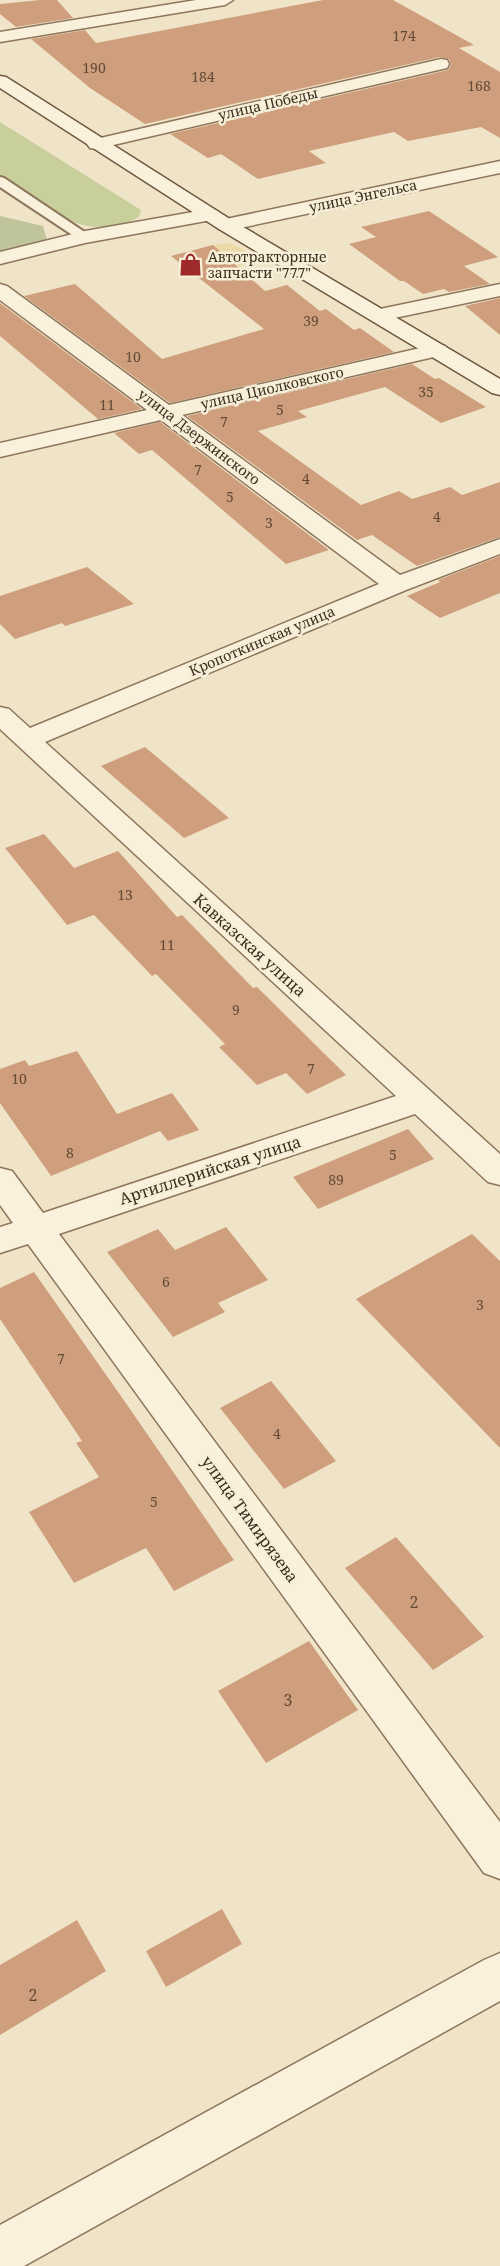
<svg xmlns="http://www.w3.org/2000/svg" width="500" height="2266" viewBox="0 0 500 2266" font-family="'Noto Serif',serif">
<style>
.green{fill:#c9cf9b}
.sand{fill:#ecd9a5}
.cemetery{fill:#bfc49a}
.building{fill:#cf9f7d}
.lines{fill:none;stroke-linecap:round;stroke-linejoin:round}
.lane-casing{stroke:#8d765c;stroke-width:4}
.street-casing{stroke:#8d765c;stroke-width:3}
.secondary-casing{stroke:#6f573f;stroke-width:3}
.lane{fill:#faf1dc;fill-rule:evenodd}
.street{fill:#faf1dc;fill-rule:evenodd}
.secondary{fill:#faf1dc;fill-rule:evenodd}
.labels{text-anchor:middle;stroke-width:5;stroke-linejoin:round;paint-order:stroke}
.number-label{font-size:14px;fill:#624a37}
.far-street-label{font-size:14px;fill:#3d2e20;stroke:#f7eed8}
.far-poi-label{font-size:14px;fill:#3d2e20;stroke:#f7eed8;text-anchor:start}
.street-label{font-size:16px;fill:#3d2e20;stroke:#f7eed8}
.near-number-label{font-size:16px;fill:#624a37}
</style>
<rect width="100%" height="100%" fill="#f0e4c8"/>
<path class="green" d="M0,122L141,210L139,217C86,247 43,205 0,177Z"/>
<path class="sand" d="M230,243L263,260L239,266L213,245Z"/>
<path class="cemetery" d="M0,216L43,226L47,240L26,249L0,255Z"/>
<path class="building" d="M40,0H57L73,18L16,27L0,14V4Z
M323,0H393L474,45L459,48L500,72V138L481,127L408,141L394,132L309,151L326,163L258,179L221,154L208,158L170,134L448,70L451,65L449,59L440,57L145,124L90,88L31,39L85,30L96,43Z
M429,211L498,257L464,266L490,284L449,292L444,289L423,294L404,281H400L349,244L376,237L361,227Z
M213,245L265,291L287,285L320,311L326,309L354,330L360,328L394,352L170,403L24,296L75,284L162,359L264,329L171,256Z
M500,298V335L465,306Z
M0,303L142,409L98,419L0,336Z
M412,364L435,379L439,378L486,407L441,423L385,387L298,411L307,417L258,431L361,505L399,491L412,499L450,487L462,495L500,482V537L417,566L372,535L357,540L187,416Z
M160,422L329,550L286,564L152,450L139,454L114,433Z
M500,556V593L440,618L407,596L440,582L438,580Z
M87,567L134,604L65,626L62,623L15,639L0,624V596Z
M145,747L229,818L184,838L101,766Z
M44,834L74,868L118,851L177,917L182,915L253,988L257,987L346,1075L307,1094L286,1073L257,1085L219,1047L225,1044L156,974L152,976L94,915L67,925L5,848Z
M77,1051L117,1114L172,1093L199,1130L168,1141L160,1131L51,1176L0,1103V1069L25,1060L29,1066Z
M408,1129L434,1159L318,1209L293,1177Z
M226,1227L268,1280L218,1303L225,1312L173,1337L107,1252L158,1229L175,1250Z
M472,1234L500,1261V1448L356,1299Z
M34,1272L123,1399L234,1560L174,1591L146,1548L74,1583L29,1512L99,1477L76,1443L82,1441L0,1319V1288Z
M271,1381L336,1461L284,1489L220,1408Z
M396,1537L484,1637L433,1670L345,1568Z
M309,1641L358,1710L266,1763L218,1691Z
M222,1909L242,1944L166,1987L146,1951Z
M77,1920L106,1971L0,2035V1965Z"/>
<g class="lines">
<defs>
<path id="lane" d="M0,177L4,178L92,237L85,241L80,240L0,187Z"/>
<path id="street" d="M196,0H233L225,5L0,42V32Z
M441,59L447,60L449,64L447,68L96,149L90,148L87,144L90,140L96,139Z
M500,161V173L226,231L219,229L216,225L219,221L226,219Z
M210,209L217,211L220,215L217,219L85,243L0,264V252L85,231Z
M0,284L7,286L169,405L438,344L445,346L449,350L445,354L438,356L182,415L400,575L500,539V554L406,590L45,742L500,1154V1185L488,1182L415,1114L59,1234L500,1822V1879L484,1873L28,1244L0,1253V1227L13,1223L0,1205V1168L12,1171L43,1213L396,1096L0,729V707L9,709L30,728L379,584L161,420L0,457V443L147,410L0,300Z
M500,284V296L380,321L373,319L370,315L373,311L380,309Z
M500,1953V2001L24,2266H0V2225L484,1960Z"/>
<path id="secondary" d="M0,76L6,77L233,221L500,379V395L492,393L219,229L0,88Z"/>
</defs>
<use href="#lane" class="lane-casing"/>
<use href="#street" class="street-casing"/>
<use href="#secondary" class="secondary-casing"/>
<use href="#lane" class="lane"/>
<use href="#street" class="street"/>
<use href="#secondary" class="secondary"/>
</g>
<defs>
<symbol id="shop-bare" viewBox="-9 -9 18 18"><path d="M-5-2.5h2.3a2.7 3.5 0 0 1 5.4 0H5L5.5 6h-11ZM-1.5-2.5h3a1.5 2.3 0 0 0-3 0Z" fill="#9e2a2b" stroke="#f7eed8" stroke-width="2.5" paint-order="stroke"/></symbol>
</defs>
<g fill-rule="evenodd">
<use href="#shop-bare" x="174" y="248" width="33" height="33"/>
</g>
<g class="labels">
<g class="number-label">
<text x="404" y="41">174</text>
<text x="94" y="73">190</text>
<text x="203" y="82">184</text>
<text x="479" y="91">168</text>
<text x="311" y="326">39</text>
<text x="133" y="362">10</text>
<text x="426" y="397">35</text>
<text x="107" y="410">11</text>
<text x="280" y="415">5</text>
<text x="224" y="427">7</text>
<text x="198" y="475">7</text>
<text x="306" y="484">4</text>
<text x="230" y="502">5</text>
<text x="437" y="522">4</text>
<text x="269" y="528">3</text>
<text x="125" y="900">13</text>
<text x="167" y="950">11</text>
<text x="236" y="1015">9</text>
<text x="311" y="1074">7</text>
<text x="19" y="1084">10</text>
<text x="70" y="1158">8</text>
<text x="393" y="1160">5</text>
<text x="336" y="1185">89</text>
<text x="166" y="1287">6</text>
<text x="480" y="1310">3</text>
<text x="61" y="1364">7</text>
<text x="277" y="1439">4</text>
<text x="154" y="1507">5</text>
</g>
<g class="far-street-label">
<text transform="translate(268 104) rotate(-13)" y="5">улица Победы</text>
<text transform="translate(363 196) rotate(-12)" y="5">улица Энгельса</text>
<text transform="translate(272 388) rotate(-13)" y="5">улица Циолковского</text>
<text transform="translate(199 437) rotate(37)" y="5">улица Дзержинского</text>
<text transform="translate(262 641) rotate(-23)" y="5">Кропоткинская улица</text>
</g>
<g class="far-poi-label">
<text x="208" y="262">Автотракторные<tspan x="208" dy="16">запчасти "777"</tspan></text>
</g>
<g class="street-label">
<text transform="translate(250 945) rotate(42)" y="6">Кавказская улица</text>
<text transform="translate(210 1170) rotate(-18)" y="6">Артиллерийская улица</text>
<text transform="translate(250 1519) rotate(54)" y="6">улица Тимирязева</text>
</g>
<g class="near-number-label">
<text x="414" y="1608">2</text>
<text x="288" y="1706">3</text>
<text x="33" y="2001">2</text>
</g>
</g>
</svg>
